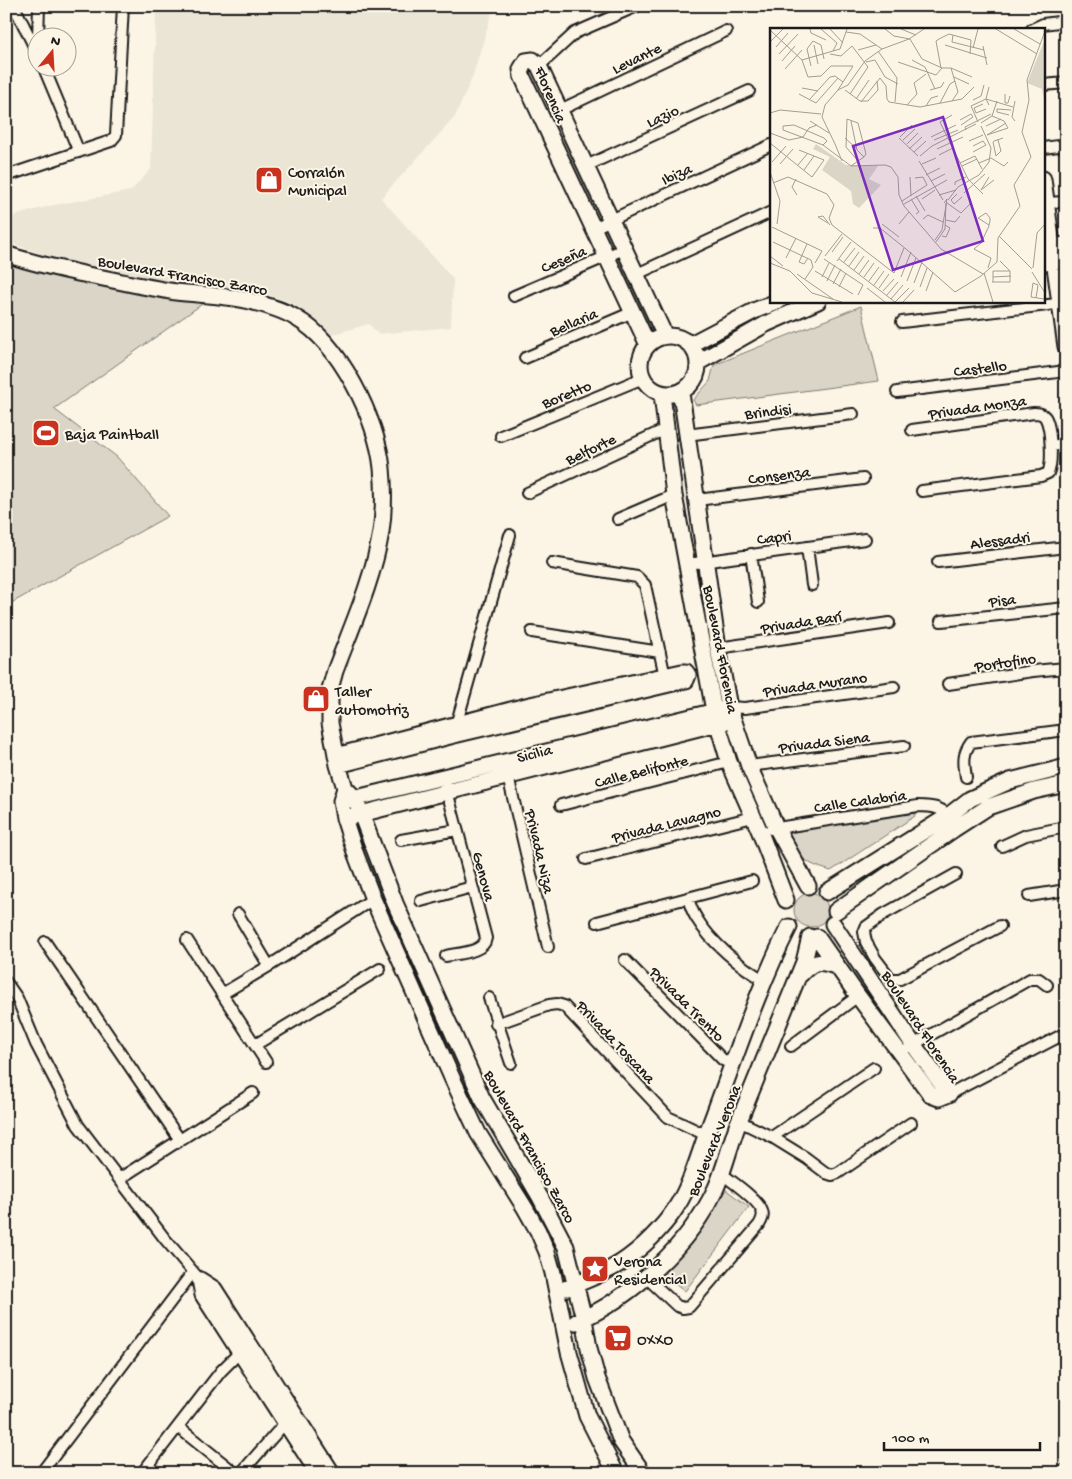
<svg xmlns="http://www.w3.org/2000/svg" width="1072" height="1479" viewBox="0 0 1072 1479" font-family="'Gochi Hand',sans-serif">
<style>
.built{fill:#ebe5d6}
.green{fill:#dbd5c8;stroke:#7c7872}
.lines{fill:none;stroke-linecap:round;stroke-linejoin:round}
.street-casing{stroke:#1c1c1c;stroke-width:14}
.secondary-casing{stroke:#1c1c1c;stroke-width:19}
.street{stroke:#fcf5e5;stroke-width:10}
.secondary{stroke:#fcf5e5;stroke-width:15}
.labels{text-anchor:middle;stroke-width:4;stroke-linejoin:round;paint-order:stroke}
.street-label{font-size:16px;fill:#1c1c1c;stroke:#fcf5e5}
.poi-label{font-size:16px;fill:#1c1c1c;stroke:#fcf5e5;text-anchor:start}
.inset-road{fill:none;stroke:#a29e95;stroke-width:1}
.view{fill:#7b2cbf;fill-opacity:0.15;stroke:#7b2cbf;stroke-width:2.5}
.inset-edge{fill:none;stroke:#1c1c1c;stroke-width:2.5}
</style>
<rect width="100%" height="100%" fill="#fcf5e5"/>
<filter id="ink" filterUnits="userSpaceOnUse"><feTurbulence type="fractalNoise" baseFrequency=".02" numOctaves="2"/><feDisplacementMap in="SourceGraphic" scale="10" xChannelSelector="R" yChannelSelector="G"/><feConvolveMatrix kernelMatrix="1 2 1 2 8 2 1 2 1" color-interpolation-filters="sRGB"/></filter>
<g filter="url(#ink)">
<path class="built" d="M156,6H494L472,78L455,117L381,198L453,279L451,327L378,334L369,324L330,335L306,313L289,302L253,289L222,288L167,282L82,267L6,242V218L49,206L131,191L151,169Z"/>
<path class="green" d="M6,260L165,296L205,302L54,409L117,457L168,516L6,606Z
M861,306L879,381L696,405L693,400L710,381L714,365Z
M912,808L915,816L831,871C798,861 800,857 785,828Z
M794 910a17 17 0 1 1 34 0a17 17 0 1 1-34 0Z
M725,1189L749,1207L685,1291L661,1272Z"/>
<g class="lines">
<defs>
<path id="street" d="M14,6L37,52
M1032,29L1043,24L1066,21
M38,38L39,6
M539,66L575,33L637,6
M44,68L79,152
M1043,85L1066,83
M560,110L726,31
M1043,148L1066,145
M586,166L749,91
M6,176L111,141L116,135L123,6
M1043,203L1066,202
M594,228L771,145
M637,274L771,212
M514,296L624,249
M902,322L1065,303
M525,358L633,312
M897,392L1066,371
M912,430L1034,413C1038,413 1042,413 1045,417C1051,426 1053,463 1048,473L1041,476L922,491
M686,435L853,414
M501,436L643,378
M1051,446L1066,444
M527,493L666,429
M697,500L863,479
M618,519L674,495
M807,547L812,585
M751,554L758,602
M938,562L1066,547
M552,563L637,577L645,585L666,681
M688,564L865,539
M941,621L1066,608
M532,632L660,652
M718,648L889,623
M948,684L1033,671L1066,668
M729,707L745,708L894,687
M455,729L510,535
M749,766L904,746
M507,772L548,947
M966,777C964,763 962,754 971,742L1066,730
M561,805L729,762
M771,829L918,806C931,806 945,807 951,821
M401,840L457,830
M1002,846L1026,835L1066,827
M586,859L753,817
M956,874L884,914L866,927L864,932L866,942L875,958L891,979H900L1000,926
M1029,896L1066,890
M688,898C690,905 693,913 697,919C710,941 742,969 765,980
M421,901L472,887
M238,914L269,966
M597,922L752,881
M187,940L266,1062
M45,942L180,1140
M446,956C458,953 484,953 486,938L446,787
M625,960L723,1060L733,1064
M6,982L17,998L36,1044L78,1125L165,1239L200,1280
M222,994L269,966L373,899
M489,998L511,1063
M496,1024L549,1005L557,1004L564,1006L668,1117L706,1135
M255,1045L380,969
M791,1046L858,996
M909,1047L1030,979H1039L1047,985
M949,1094L1064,1034
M739,1121L772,1137L806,1158L826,1173L832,1175L838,1173L911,1123
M772,1137L874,1068
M119,1179L253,1093
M646,1277L677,1306L683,1308L689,1307L759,1225C762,1220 764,1216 762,1211C757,1198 732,1182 721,1173
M178,1427L235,1473
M41,1473L193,1272
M142,1473L221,1371L243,1349
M241,1473L285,1423
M1062,1473L1066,1469"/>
<path id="secondary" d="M1043,179L1066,347
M1043,248L1066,245
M6,254C31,263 57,268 83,274C114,280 144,287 176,292C201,295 229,295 254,302C268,306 284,310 296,318C340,343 377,419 382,468C384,488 384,511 381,532C373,580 352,626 335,671L330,689V723L338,765L345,788L355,798L395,903L482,1098L540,1197L566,1247L584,1319L589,1348L597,1378L621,1441L643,1473
M1043,263L1066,260
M640 365a29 29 0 1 1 58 0a29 29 0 1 1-58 0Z
M691,344L756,310L779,301
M648,345L522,76L521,69L526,61L533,60L539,66L665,336
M699,362L766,324L818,301
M681,393L718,648L729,707L749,766L776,827L808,886
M662,394L674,495L714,711L729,762L760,832L786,900
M336,756L530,705L682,672H686L688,675L686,680L454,735L338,765
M345,788L341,801L344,818L356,855L373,899L453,1080L478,1133L525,1208L538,1231L547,1252L553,1273L569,1352L587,1416L616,1473
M348,800L724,709
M353,816L726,721
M827,892L948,816L970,799L1010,781L1066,767
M836,911L954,829L988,807L1034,791L1066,784
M817,937L858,996L931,1095L939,1098L949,1094L913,1044L833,924
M800,975C814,960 819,960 838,967
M200,1280L214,1289L332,1473
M200,1280L203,1295L318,1473
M567,1288C582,1282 598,1276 612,1268C633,1257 657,1234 671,1215C691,1188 698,1156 710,1125C735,1059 757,990 789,927
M576,1322C633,1297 690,1244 716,1188C726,1165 731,1140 741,1116C762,1065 783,1014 804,962L810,937"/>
</defs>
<use href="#street" class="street-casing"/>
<use href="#secondary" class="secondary-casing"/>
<use href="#street" class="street"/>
<use href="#secondary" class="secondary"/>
</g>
</g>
<defs>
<symbol id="shop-square" viewBox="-11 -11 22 22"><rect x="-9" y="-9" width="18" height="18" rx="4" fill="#c8321e" stroke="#fcf5e5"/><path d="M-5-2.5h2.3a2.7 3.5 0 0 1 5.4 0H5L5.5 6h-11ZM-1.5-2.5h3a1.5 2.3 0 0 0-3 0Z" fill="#fff"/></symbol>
<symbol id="stadium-square" viewBox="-11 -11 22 22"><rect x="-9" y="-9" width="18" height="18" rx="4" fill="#c8321e" stroke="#fcf5e5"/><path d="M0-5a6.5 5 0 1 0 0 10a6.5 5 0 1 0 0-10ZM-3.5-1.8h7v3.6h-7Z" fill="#fff"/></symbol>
<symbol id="sight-square" viewBox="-11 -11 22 22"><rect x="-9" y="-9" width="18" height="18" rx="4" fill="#c8321e" stroke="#fcf5e5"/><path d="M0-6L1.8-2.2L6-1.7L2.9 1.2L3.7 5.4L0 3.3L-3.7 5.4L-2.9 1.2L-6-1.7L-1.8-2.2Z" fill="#fff"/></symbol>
<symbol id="supermarket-square" viewBox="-11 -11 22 22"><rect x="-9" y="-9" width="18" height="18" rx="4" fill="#c8321e" stroke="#fcf5e5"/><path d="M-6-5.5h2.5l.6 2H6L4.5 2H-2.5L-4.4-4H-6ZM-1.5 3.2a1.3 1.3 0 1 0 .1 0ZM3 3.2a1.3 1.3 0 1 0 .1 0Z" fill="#fff"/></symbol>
</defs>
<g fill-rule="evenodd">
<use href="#shop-square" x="253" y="164" width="32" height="32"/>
<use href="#stadium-square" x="30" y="417" width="32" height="32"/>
<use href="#shop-square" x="300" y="683" width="32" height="32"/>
<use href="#sight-square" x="579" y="1253" width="32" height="32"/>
<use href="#supermarket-square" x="602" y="1322" width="32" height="32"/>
</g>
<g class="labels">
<g class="street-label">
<text transform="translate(636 57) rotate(-26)" y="6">Levante</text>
<text transform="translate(552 94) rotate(67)" y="6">Florencia</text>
<text transform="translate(662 115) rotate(-25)" y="6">Lazio</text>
<text transform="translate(676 173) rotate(-25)" y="6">Ibiza</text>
<text transform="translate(563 258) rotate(-23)" y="6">Ceseña</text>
<text transform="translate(183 274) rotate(10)" y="6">Boulevard Francisco Zarco</text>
<text transform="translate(573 321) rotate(-23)" y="6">Bellaria</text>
<text transform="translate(980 367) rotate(-7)" y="6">Castello</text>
<text transform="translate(566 393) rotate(-22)" y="6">Boretto</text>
<text transform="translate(977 406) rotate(-8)" y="6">Privada Monza</text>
<text transform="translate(768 410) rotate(-7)" y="6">Brindisi</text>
<text transform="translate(590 448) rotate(-25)" y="6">Belforte</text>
<text transform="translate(779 474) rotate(-7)" y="6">Consenza</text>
<text transform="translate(774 536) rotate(-7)" y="6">Capri</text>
<text transform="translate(1000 539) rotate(-7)" y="6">Alessadri</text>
<text transform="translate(1002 599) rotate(-6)" y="6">Pisa</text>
<text transform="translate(801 621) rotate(-9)" y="6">Privada Barí</text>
<text transform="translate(722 649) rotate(79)" y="6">Boulevard Florencia</text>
<text transform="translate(1005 661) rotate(-8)" y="6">Portofino</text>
<text transform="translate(815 683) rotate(-8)" y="6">Privada Murano</text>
<text transform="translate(824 741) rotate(-7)" y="6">Privada Siena</text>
<text transform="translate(534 752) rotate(-14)" y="6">Sicilia</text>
<text transform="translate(641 770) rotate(-14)" y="6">Calle Belifonte</text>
<text transform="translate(860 800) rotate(-8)" y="6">Calle Calabria</text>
<text transform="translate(666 823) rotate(-14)" y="6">Privada Lavagno</text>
<text transform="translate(541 851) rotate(77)" y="6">Privada Niza</text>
<text transform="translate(485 876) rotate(75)" y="6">Genova</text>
<text transform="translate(688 1003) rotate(45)" y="6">Privada Trento</text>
<text transform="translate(922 1026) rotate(57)" y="6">Boulevard Florencia</text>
<text transform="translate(617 1041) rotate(47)" y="6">Privada Toscana</text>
<text transform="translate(713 1140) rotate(-68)" y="6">Boulevard Verona</text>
<text transform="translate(531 1146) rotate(61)" y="6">Boulevard Francisco Zarco</text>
</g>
<g class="poi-label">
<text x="288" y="177">Corralón<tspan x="288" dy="18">Municipal</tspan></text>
<text x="65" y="439">Baja Paintball</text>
<text x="335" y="696">Taller<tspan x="335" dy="18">automotriz</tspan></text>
<text x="614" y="1266">Verona<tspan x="614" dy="18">Residencial</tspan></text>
<text x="637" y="1344">OXXO</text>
</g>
</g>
<g transform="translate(770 28)">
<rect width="275" height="275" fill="#fcf5e5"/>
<path d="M275,11V77L272,61L257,55ZM46,116L76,137L108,138L99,151L111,157L89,180L83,176L81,163L52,142L60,129L43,121Z" fill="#dbd5c8"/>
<path class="inset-road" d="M40,1L41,5L56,12M51,1L67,15L63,23M60,1L73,15M115,1L124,8L140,11L152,31L172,40M131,1L146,7M226,1L267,26M244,1L270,16M0,2L32,32L38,49L51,48L61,38H83M76,4L90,6L106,17M183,7L182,14L214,22M139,11L154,1M0,14L13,1M44,17L48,36M175,17L217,30M213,18L217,37M6,19L18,5M203,20L208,1M88,22L106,17L112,21M108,23L127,50L125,74M9,26L28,6M60,26L71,28L82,18L98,39L80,66M32,32L70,21L77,1M142,32L155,39L165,61M12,33L25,18M96,34L105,32L115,49L128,56M128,34L166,47L172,40M41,38L37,21L43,13L51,17L54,31M171,40L166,13L169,11L179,6L201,12L200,26M172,40H181L202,49M181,40L188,64L182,73M15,41L32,22M184,49L199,56M32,60L48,63M68,62L83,38M75,62L90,73H98L108,62L107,53M160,62L171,59L174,54M29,66L46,75L68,50M235,66V75H238L240,68M40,71L60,49L65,48L73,54M86,71L99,52M117,71L119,74L150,79L192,71L204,59M203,72L211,68L214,57M91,74L110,50L116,58L117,71M170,75L180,56L185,53M213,76L204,80L206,85L216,81M137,77L147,66L144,55L156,46M219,77L216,71L219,59M156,78L161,70L168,68M0,85L10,82L51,86M182,87L170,94L198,151L213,166M239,87L227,84V81L241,82M190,92L201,86L203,89L191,97M40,93L59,105M81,93L87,122L94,129M245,93L242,89L245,73M208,94L201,78L216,71L243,79M211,95L222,88L227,73M216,98L231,91M196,102L195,99L221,86M0,105L19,112L33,109L39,100L47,97M217,107L238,100L234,93L222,88M217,107L236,95M130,109L142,97M161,109L186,97M75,110L87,121M129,110L148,128M133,112L145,101M164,112L188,102M228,112L231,123L226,128L223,114L224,113L233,110M199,113L213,107M0,115L42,149L54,132L29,122M65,116L52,89L55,77L68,62L78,57L95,33L112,21L139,11M65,116L72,133M137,116L148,105M53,117L57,113L54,110L24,97L13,98V102L53,117L81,138L115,137L121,139L128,149L129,167L134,178L171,221L213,246M203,118L213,113L216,117L203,124M139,121L152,109M167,121L193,109M144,124L156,113M169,127L183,120M150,128L162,118L206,96M149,133L173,172M2,134L16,118M190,135L205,128L212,141M209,135L221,130L234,138L238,134M10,136L23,121M152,136L166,130M28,137L38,125M81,138L88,133L94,129L96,126L88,95L77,91L76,119L88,133M192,138L207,131M34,142L44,128M0,144L10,173L7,196M156,147L170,140M140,149L141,168M145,150L153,149L157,157M26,151L22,159L27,167M161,153L175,146M3,155L18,149L57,166L64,177L59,190L62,197L124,245L134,220M185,157V154L196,149M211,162L224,152M211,162L219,149M194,165L215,146M187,166L181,172L184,176L192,169M169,167L186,162M146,168L155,183M141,171L149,184L146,186M152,171L165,162M178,172L188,159L209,147L219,134L221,120L211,98M132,173L157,157M177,175L191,185L200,176M134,176L177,152M153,191L158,187L173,194M176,192L185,194L190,188M58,195L48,189L53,188L60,197M112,196L129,209M129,196L139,184M2,199L52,223L45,235M103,200H110L136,221L185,264L211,248M172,208L176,209L180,200L175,197M229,208L262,241M165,212L172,202L177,171L174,175M3,214L41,232L43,239L35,251M166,214L175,201L176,175M37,216L29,234L34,236L38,230M62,224L73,209M0,228L13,238M55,228L72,206M16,230L26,210M54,231L93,257L88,267M69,231L125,274M67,233L81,214M74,234L85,220M0,235L20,243L42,265L72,274M79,238L89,224M218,240L221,230L204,221L211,215L219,198V197L220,193V190L216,185L208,190L219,197M263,240L267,205L275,196M84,242L94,228M45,243L83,266M262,244L275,265M214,245L223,274M27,246L63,271M89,246L99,232M211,248L227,234L228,210L250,178L244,157L261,129L252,104L259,72L257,52L275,3M52,249L59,235M94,249L104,235M131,249L141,224M223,249L241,248M57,253L65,237M99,253L109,239M137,253L146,230M222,254H240V243M223,254V243H240L230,233M144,255L152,234M63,256L71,241M104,257L114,243M69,259L76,245M150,259L157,240M97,260L115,274M109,260L119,246M113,263L124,251M156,263L163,244M117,267L128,254M266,270L268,257L263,255L261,269L274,271H275M121,271L133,257M125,274L139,260M133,274L144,262"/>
<path class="view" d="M173,89L213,213L123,242L83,118Z"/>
<rect width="275" height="275" class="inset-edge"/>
</g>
<rect width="1072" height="1479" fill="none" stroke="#fcf5e5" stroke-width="25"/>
<rect x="12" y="12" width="1047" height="1454" fill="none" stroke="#1c1c1c" stroke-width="2" filter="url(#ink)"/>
<g transform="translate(52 52) rotate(18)"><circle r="24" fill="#fcf5e5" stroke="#a29e95"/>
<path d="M0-4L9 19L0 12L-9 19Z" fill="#c8321e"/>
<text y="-8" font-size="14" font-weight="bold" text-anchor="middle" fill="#1c1c1c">N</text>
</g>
<path d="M884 1442v8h156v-8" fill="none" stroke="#1c1c1c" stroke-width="2.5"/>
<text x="892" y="1442" font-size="15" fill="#1c1c1c" stroke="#fcf5e5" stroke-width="4" paint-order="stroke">100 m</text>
</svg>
